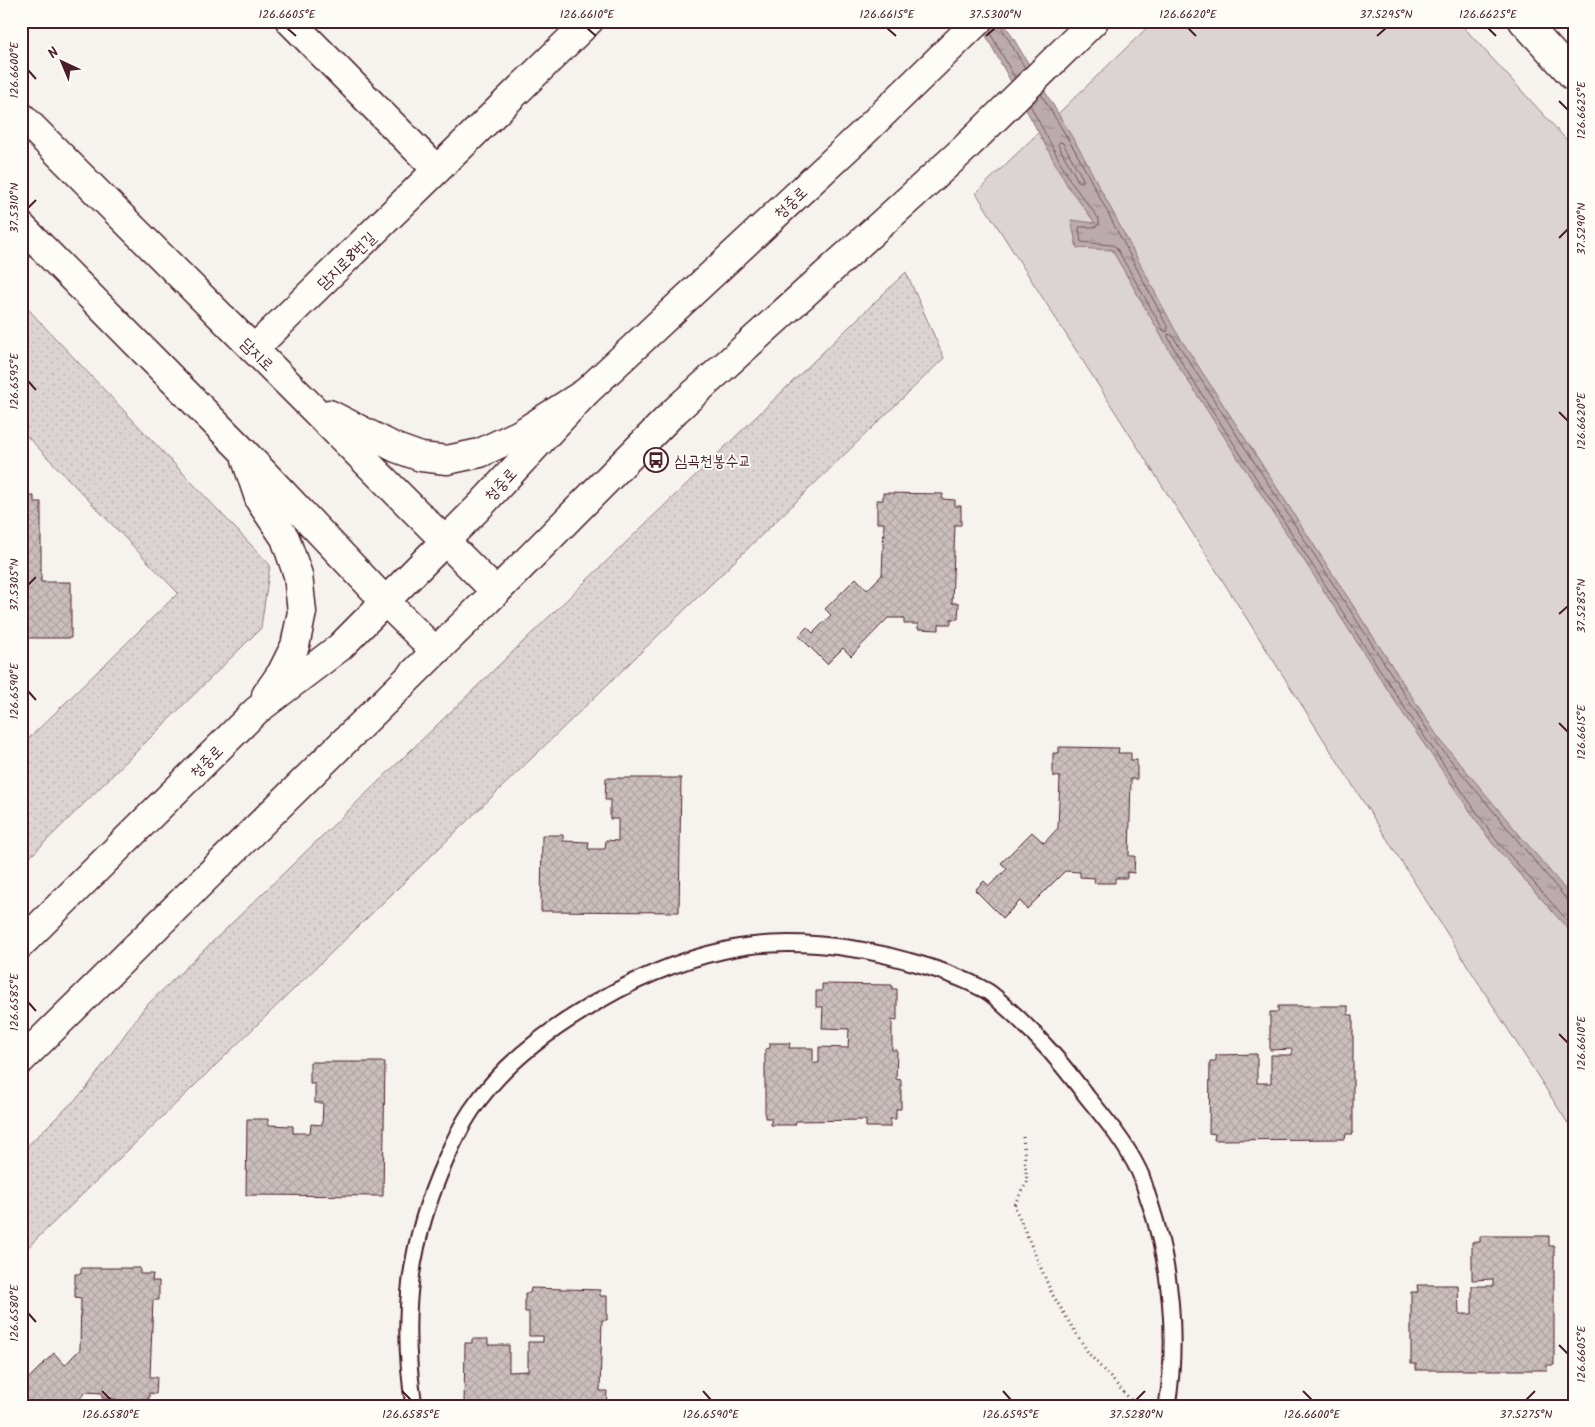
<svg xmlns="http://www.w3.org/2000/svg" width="1595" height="1427" viewBox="0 0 1595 1427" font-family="Kalam,'Poor Story',sans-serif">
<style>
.grass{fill:url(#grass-dots);stroke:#937a7e}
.green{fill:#dcd4d2;stroke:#937a7e}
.water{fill:url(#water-ripples);stroke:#8e7378}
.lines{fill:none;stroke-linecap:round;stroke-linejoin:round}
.shore{stroke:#77575f;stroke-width:1}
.building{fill:url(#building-cross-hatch);stroke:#4a1f2b}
.service-casing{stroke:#4a1f2b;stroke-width:19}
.minor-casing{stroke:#4a1f2b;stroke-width:31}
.tertiary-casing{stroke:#4a1f2b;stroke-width:31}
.secondary-casing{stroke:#4a1f2b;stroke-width:31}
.path{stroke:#4a1f2b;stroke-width:3;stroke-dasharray:1 4;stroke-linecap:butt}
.service{stroke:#fdfcf7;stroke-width:15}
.minor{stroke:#fdfcf7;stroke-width:28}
.tertiary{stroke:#fdfcf7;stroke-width:28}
.secondary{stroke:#fdfcf7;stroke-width:28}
.ticks{fill:none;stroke:#4a1f2b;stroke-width:2}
.labels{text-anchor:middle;stroke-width:4;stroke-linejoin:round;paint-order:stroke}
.street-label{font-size:16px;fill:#4a1f2b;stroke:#fdfcf7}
.poi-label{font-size:16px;fill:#4a1f2b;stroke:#fdfcf7;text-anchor:start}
.neatline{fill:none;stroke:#4a1f2b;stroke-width:2}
.ticks-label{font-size:12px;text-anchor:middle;fill:#4a1f2b}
</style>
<defs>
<pattern id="grass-dots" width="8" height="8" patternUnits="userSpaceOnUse" patternTransform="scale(1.25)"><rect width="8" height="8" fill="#dcd4d2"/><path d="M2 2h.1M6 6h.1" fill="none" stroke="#beb6b4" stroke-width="1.8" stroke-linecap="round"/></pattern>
<pattern id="water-ripples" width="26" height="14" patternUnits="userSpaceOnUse" patternTransform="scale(1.25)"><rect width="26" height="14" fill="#bbabac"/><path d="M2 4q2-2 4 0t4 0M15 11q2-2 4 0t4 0" fill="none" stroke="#9a8b8c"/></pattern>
<pattern id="building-cross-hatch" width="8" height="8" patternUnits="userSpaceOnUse" patternTransform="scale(1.25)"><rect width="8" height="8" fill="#cbbfbe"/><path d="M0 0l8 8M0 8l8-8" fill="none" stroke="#b0a4a3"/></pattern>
</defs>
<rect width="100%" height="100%" fill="#f6f3ef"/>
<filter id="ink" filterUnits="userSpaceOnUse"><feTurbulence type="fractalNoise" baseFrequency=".02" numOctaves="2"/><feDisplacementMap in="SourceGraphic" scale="10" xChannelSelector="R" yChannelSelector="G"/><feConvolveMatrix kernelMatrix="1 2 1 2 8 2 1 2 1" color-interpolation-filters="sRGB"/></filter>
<g filter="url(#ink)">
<path class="grass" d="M906,272L944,358L21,1254V1152L85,1090L144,1008Z
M21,301L40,322L270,565L261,628L21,866V746L178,593L21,430Z"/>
<path class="green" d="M1154,21H1458L1574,148V1133L976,193Z"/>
<path class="water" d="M978,21H1003L1081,152L1175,330L1438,737L1574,900V936L1492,843L1404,715L1179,367L1112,250L1077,248L1071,220L1095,223L1067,185Z"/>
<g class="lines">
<path class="shore" d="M999,21L1000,25L1025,68
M989,31L1015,78
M1030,105L1071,182L1099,219V224L1095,227H1079L1081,242L1112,245L1116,247L1164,331L1167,332L1168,328L1077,154L1041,94
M1060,142L1063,143L1083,179L1082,182H1079L1077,179L1058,145Z
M1574,903L1568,901L1434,740L1172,335L1168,334V337L1183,365L1408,713L1496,840L1574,928"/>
</g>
<path class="building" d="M883,493L943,494L942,499L955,500V506H961V525H955L952,603H959L958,619H951V624H939V630L918,629V624H904V618H888L851,656L843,648L827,664L799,636L807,627L813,633L831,615L825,609L856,578L867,590L882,575L884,523H877V500H883Z
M21,496H34V502H41V582H71V638H21Z
M1059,747L1119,748L1118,753H1131V760H1137V779H1131L1129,856H1135L1134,873L1127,872V878H1115V883H1094L1095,878L1080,877V872L1065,871L1027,909L1020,901L1003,918L975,890L984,881L989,886L1007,869L1001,863L1032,832L1044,843L1058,828L1060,777L1053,776V753H1059Z
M606,778H681L679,912L541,911L542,835H563V841L589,842L588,849H605L606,840L618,841V819H610V800H605Z
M822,984L892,985V989H897V1021L892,1020V1050H897L896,1079L901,1080V1109H896V1119H890V1127H866V1120L796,1121L795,1125H771V1118H765V1049L770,1048V1043H790L789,1048H813V1063H819V1047L848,1048L849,1029L822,1028L823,1007H816V991H822Z
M1278,1006H1348V1015H1353V1134H1346L1345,1139L1214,1140L1215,1134L1209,1133L1210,1061H1216V1055L1257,1054V1083H1271V1055H1292V1049L1270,1050V1012H1278Z
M310,1062H385L383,1196L246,1195L247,1119H268V1125L293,1126V1133H310L311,1124L322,1125L323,1103H315V1084H310Z
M1480,1236H1549V1246H1554V1365H1547V1370H1416V1364H1411V1292H1418L1417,1285H1458L1459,1314H1472V1286H1493V1279L1472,1280V1242H1480Z
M81,1268H140V1274H153L152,1281H159V1300H153L150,1377H157L156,1394L149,1393V1399H137V1405L116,1404V1399L102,1398V1393L86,1392L73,1406H21V1397L28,1389L23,1384L54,1353L65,1365L80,1349L81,1298L75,1297V1274H81Z
M531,1288L600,1290V1296H607V1320H602L600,1391H607L606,1406H464L465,1343H472V1339H488V1345H509V1372L528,1371V1342H543V1336H529V1312H525V1293H530Z"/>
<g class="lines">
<defs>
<path id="service" d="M414,1406C400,1317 409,1241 446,1159C453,1143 461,1126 471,1111C499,1069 539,1037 582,1011C626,983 675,961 726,950C782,937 854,945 908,961C934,968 961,977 985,990C993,994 999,1001 1006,1007C1039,1036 1062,1064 1088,1098C1107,1121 1126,1144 1139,1171C1144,1181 1146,1193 1150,1203C1171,1267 1178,1339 1167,1406"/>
<path id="minor" d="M290,21L437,170
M254,349L589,21"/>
<path id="tertiary" d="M1523,21L1574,77
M445,541L478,508L586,392L860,136L978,21
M496,592L676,410L963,150L1094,21"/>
<path id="secondary" d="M21,116L496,592L21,1060
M21,226L243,451L386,602L435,651
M329,414L396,448L421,457L447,460L480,453L520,434L586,392
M246,459L260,501L285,538L298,575L302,612L295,646L282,672L266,695
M21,944L256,711L340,647L445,541"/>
</defs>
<use href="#service" class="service-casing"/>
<use href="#minor" class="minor-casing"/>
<use href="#tertiary" class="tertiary-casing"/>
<use href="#secondary" class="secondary-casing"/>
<path class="path" d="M1023,1137L1027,1182L1014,1205L1052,1294L1089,1354L1129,1398L1138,1406"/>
<use href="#service" class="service"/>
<use href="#minor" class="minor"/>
<use href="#tertiary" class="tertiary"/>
<use href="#secondary" class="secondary"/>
</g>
</g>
<path class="ticks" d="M287,28L296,36M587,28L596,36M887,28L896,36M1188,28L1196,36M1488,28L1496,36M986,36L995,28M1377,36L1386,28M28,70L36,79M1559,101L1568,110M28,208L36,200M1559,238L1568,229M28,381L36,390M1559,412L1568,421M28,585L36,577M1559,614L1568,606M28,691L36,700M1559,723L1568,732M28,1002L36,1011M1559,1034L1568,1043M28,1313L36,1322M1559,1345L1568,1354M102,1391L111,1400M402,1391L411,1400M703,1391L711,1400M1003,1391L1011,1400M1303,1391L1312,1400M1136,1400L1145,1391M1526,1400L1535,1391"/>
<defs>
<symbol id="bus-ring" viewBox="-11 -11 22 22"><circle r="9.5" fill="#fdfcf7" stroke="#4a1f2b" stroke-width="1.5"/><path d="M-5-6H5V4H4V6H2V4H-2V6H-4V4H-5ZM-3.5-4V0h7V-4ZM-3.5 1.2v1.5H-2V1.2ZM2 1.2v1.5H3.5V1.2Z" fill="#4a1f2b"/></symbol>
</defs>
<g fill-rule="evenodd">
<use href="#bus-ring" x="642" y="446" width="28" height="28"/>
</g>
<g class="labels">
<g class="street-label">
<text transform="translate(790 202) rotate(-43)" y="6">청중로</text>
<text transform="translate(346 260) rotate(-44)" y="6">담지로8번길</text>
<text transform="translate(258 354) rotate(45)" y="6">담지로</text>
<text transform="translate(500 484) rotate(-47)" y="6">청중로</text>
<text transform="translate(206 761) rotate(-45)" y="6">청중로</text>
</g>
<g class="poi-label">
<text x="674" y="466">심곡천봉수교</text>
</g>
</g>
<rect width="1595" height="1427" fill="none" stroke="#fdfcf7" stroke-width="55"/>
<g transform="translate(62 62) rotate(316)" stroke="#fdfcf7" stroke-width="4" paint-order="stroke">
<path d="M0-4L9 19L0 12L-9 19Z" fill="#4a1f2b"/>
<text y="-8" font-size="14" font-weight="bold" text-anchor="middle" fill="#4a1f2b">N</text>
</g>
<rect x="28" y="28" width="1540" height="1372" class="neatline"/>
<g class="ticks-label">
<text x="287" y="18">126.6605°E</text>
<text x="587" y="18">126.6610°E</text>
<text x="887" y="18">126.6615°E</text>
<text x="995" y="18">37.5300°N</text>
<text x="1188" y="18">126.6620°E</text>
<text x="1386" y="18">37.5295°N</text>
<text x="1488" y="18">126.6625°E</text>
<text transform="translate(14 70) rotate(-90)" y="4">126.6600°E</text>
<text transform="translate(1581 110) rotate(-90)" y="4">126.6625°E</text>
<text transform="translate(14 208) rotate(-90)" y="4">37.5310°N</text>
<text transform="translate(1581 229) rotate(-90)" y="4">37.5290°N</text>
<text transform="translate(14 381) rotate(-90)" y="4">126.6595°E</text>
<text transform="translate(1581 421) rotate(-90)" y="4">126.6620°E</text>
<text transform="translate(14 585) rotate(-90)" y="4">37.5305°N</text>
<text transform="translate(1581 606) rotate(-90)" y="4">37.5285°N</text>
<text transform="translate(14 691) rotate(-90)" y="4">126.6590°E</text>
<text transform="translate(1581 732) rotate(-90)" y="4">126.6615°E</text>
<text transform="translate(14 1002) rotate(-90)" y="4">126.6585°E</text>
<text transform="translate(1581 1043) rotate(-90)" y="4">126.6610°E</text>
<text transform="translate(14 1313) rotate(-90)" y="4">126.6580°E</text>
<text transform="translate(1581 1354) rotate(-90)" y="4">126.6605°E</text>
<text x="111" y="1418">126.6580°E</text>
<text x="411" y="1418">126.6585°E</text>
<text x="711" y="1418">126.6590°E</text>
<text x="1011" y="1418">126.6595°E</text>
<text x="1136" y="1418">37.5280°N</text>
<text x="1312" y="1418">126.6600°E</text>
<text x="1526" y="1418">37.5275°N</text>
</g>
</svg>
